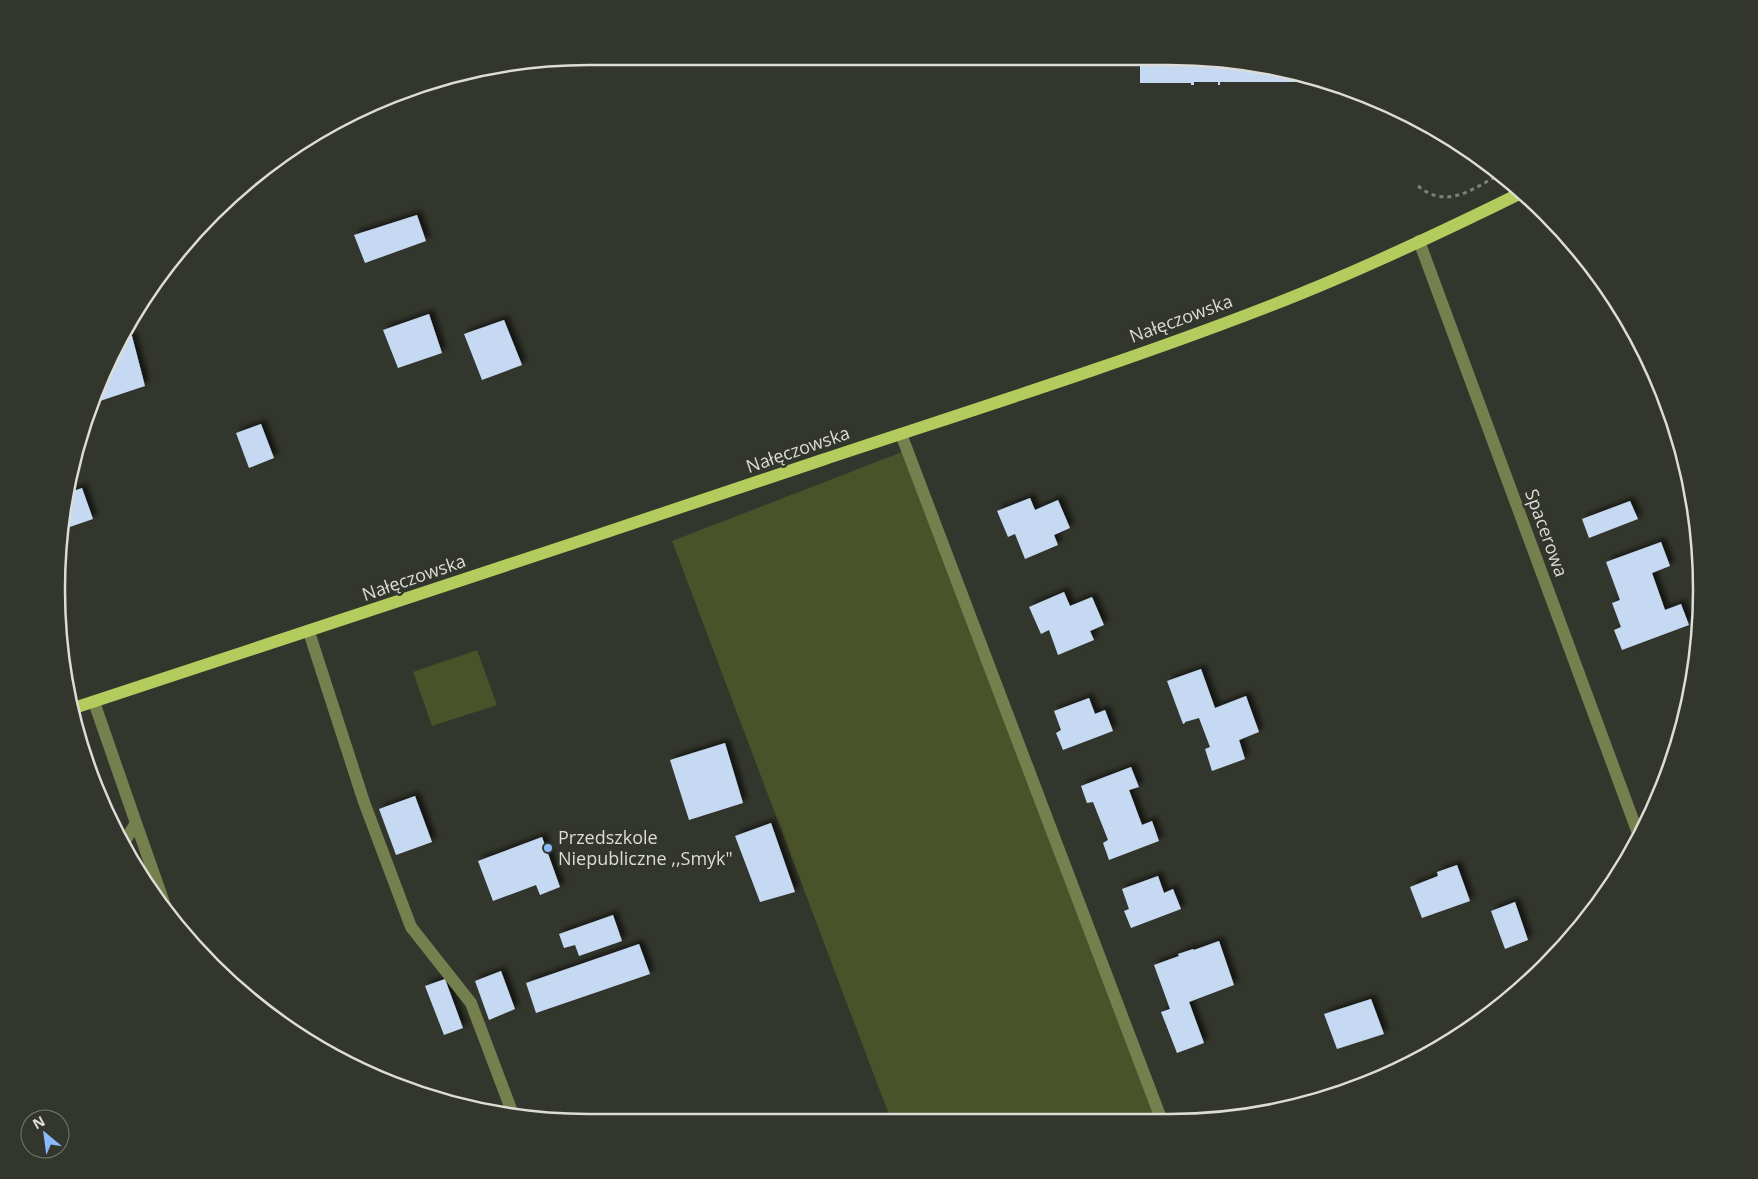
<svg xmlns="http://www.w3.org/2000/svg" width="1758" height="1179" viewBox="0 0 1758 1179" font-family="'Open Sans',sans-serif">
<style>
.green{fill:#495229}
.building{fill:#c6d9f2;filter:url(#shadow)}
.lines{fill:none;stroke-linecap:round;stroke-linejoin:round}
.path{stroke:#7e8178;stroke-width:3;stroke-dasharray:4 4;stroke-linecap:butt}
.minor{stroke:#75804e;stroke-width:12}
.major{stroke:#b4cb5d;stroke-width:12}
.poi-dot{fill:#8abafc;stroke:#33362c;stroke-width:2}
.labels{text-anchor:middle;stroke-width:5;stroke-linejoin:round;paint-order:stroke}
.street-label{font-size:18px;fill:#dbddd6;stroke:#33362c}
.poi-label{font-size:18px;fill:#dbddd6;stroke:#33362c;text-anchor:start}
.rim{fill:none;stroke:#dbddd6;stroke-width:2.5}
</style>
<defs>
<filter id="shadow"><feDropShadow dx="4.5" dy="-4.5" stdDeviation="2.5" flood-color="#0009"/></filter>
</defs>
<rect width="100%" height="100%" fill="#33362c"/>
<path class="green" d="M902,452L1160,1121L891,1120L672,541Z
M477,650L497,705L432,726L413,672Z"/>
<path class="building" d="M1140,61H1238L1298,75V82H1220V85H1218V82H1194V85H1191V83H1140Z
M417,215L426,241L365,263L354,235Z
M429,314L442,353L398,368L383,330Z
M504,320L522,365L482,380L464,334Z
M132,336L145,386L91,404L97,386L124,338Z
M1647,355L1660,390L1656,392L1641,357Z
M261,424L274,458L249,468L236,433Z
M82,488L93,519L61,530L68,493Z
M1030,498L1035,510L1058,500L1070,528L1054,535L1058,545L1025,559L1015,534L1008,537L997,511Z
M1630,501L1638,519L1589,538L1582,519Z
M1661,542L1670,566L1652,573L1665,610L1681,604L1689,625L1622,650L1614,630L1621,627L1612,603L1620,600L1606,562Z
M1064,592L1070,606L1092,597L1104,625L1090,631L1094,640L1058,655L1049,630L1041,634L1029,607Z
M1201,669L1215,708L1246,696L1259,732L1239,740L1245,759L1212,771L1205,749L1210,747L1199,718L1185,722V723L1183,724L1167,681Z
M1089,698L1095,714L1105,710L1113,731L1063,750L1056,733L1061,730L1054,711Z
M725,743L743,803L689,820L670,760Z
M1131,767L1139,787L1129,790L1142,825L1152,821L1159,841L1109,860L1103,843L1108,840L1093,802L1087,803L1081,786Z
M415,796L432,842L396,855L379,809Z
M771,823L795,892L760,902L735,836Z
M542,837L560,887L540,895L536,885L493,901L478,861Z
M1457,865L1470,901L1422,918L1410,887L1438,876L1437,872Z
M1158,876L1164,893L1173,889L1181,909L1131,928L1124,911L1129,909L1122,889Z
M1515,902L1528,940L1505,949L1491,911Z
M613,915L622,941L579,956L575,945L564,948L559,934Z
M1219,941L1234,985L1189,1002L1204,1043L1177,1053L1161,1012L1170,1009L1154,965L1179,956L1178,954L1193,949L1194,950Z
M639,944L650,974L536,1013L526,983Z
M501,971L515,1009L489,1020L475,981Z
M445,979L463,1028L444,1035L425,986Z
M1371,999L1384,1034L1337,1049L1324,1014Z"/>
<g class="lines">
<path class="path" d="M1418,186C1447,210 1472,189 1499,175"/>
<path class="minor" d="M1419,241L1639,836
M901,434L1162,1121
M309,632L364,802L411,927L471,1003L514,1117
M94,702L136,823L123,844
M136,823L169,917"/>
<path class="major" d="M71,709C322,627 572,544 822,460C969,411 1117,365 1262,309C1351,275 1438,234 1523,192"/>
</g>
<circle class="poi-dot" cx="548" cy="848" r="5"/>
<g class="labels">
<g class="street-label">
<text transform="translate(1181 319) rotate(-20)" y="6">Nałęczowska</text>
<text transform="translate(798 450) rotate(-19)" y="6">Nałęczowska</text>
<text transform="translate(1546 533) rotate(70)" y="6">Spacerowa</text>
<text transform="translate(414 578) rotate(-19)" y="6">Nałęczowska</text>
</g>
<g class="poi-label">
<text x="558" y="844">Przedszkole<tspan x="558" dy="21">Niepubliczne ,,Smyk"</tspan></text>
</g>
</g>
<path d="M0 0H1758V1179H0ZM589 65H1169A524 524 0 0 1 1693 589V590A524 524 0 0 1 1169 1114H589A524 524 0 0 1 65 590V589A524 524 0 0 1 589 65Z" fill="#33362c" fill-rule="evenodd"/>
<path class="rim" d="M589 65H1169A524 524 0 0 1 1693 589V590A524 524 0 0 1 1169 1114H589A524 524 0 0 1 65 590V589A524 524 0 0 1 589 65Z"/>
<g transform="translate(45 1134) rotate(331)"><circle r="24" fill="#33362c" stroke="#767970"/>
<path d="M0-4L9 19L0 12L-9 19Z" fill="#8abafc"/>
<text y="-8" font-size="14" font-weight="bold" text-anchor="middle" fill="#dbddd6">N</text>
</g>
</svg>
